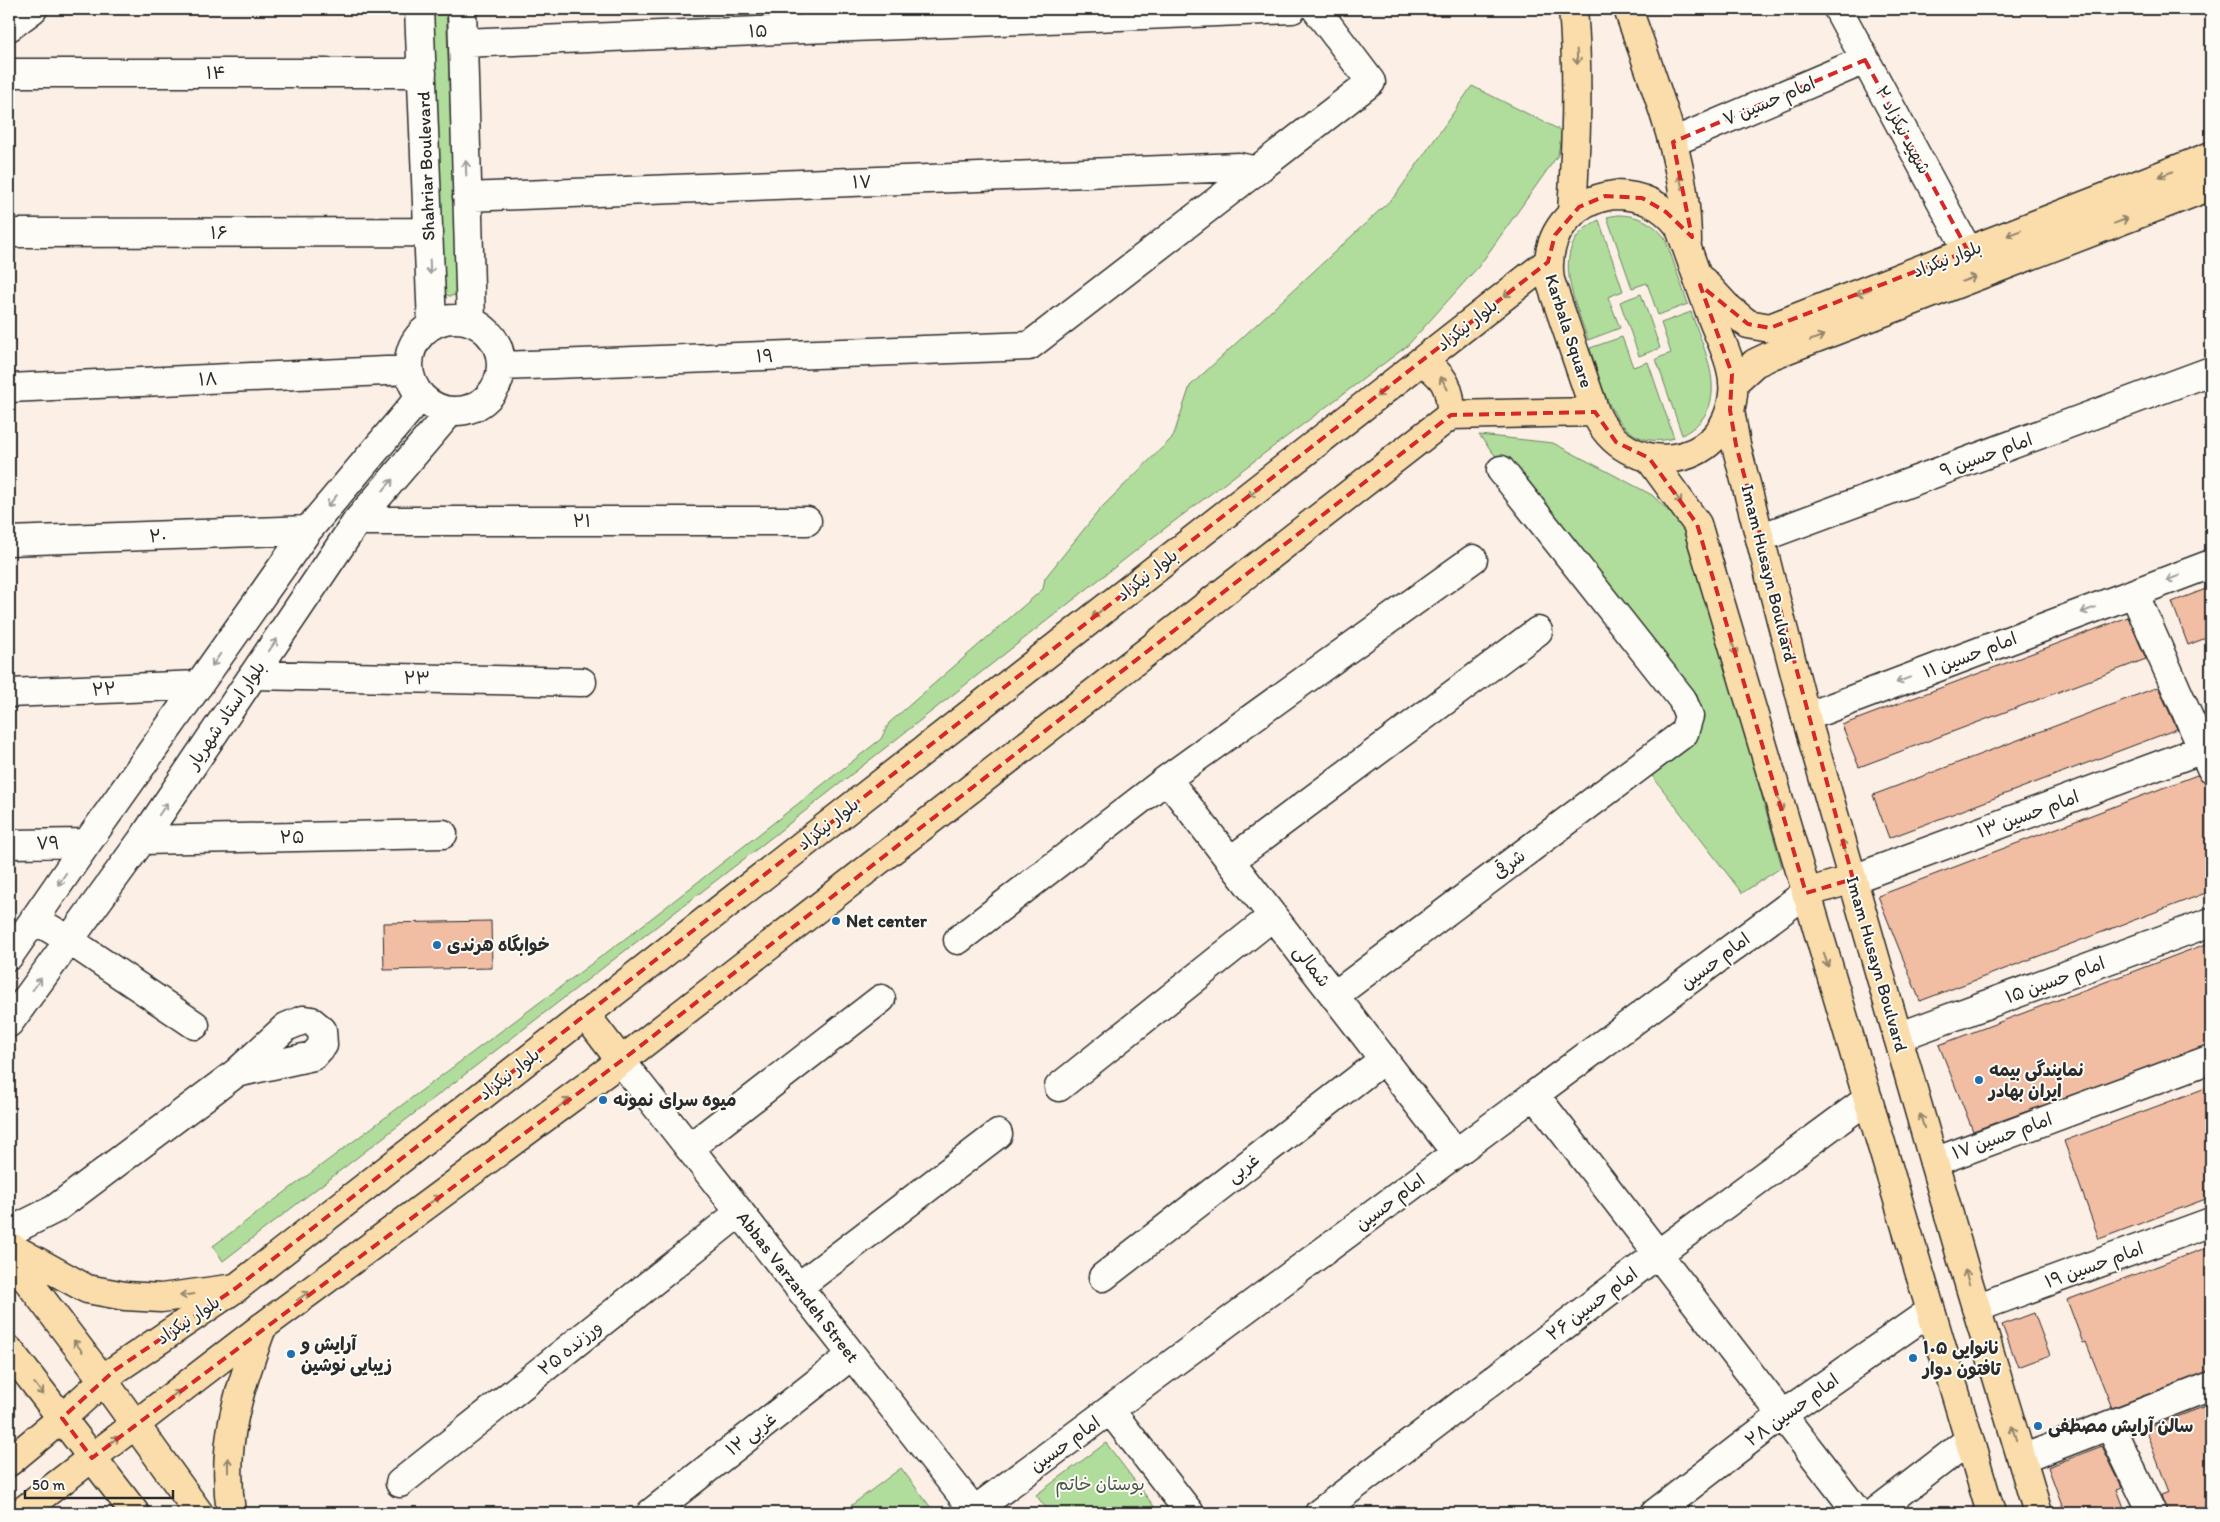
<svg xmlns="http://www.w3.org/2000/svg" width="2220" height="1522" viewBox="0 0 2220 1522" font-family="Itim,'Playpen Sans Arabic',sans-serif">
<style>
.green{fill:#b0dd9b;stroke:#6e8463}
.building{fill:#f1bda3;stroke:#2b2b2b}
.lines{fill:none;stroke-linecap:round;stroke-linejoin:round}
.minor-casing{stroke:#2b2b2b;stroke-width:31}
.major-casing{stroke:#2b2b2b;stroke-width:31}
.highway-casing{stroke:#2b2b2b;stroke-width:31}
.minor{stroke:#fdfcf7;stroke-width:28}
.major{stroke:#faddab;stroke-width:28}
.highway{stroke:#faddab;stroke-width:28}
.oneway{stroke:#92846b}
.oneway2{stroke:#9e9e9b}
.marked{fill:none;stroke:#d62828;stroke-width:4;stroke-dasharray:10 6;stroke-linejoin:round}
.poi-dot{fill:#1f6fb2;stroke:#fdfcf7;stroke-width:2}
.labels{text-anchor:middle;stroke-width:4;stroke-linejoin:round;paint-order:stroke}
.street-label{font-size:18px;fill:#2b2b2b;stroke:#fdfcf7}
.poi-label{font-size:18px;font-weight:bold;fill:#2b2b2b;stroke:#fdfcf7;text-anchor:start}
.park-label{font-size:18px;fill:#4c5847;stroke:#fdfcf7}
</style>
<rect width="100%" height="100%" fill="#fbefe6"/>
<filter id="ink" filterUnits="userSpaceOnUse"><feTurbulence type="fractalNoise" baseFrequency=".02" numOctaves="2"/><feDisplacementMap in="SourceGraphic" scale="10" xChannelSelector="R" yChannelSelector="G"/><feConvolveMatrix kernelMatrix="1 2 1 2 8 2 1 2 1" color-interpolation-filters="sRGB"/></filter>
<g filter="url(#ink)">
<path class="green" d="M429,9H446L458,295L449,296L438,290Z
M1472,86L1562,131L1558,155L1479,266L1407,346L1148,541L753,852L223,1261L213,1246L630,935L881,739L889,723L1043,589L1045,578L1101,508L1173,437L1190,386L1395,196Z
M1617,215C1637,215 1653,222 1665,238L1688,304L1658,315L1647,283L1632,288L1607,217Z
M1599,220L1623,291L1608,297L1620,328L1588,340C1575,300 1546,245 1599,220Z
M1641,294L1660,348L1639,356L1620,302Z
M1691,312C1705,354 1735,407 1682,435L1656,359L1671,353L1661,323Z
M1622,337L1633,367L1648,362L1674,438C1615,454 1603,388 1590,348Z
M1479,435L1553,443L1652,495L1686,528L1782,867L1742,893L1650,773L1691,703Z
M1106,1443L1159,1513H1050L1036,1495Z
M901,1468L935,1513H841Z"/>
<path class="building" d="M2211,587V636L2188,645L2172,602Z
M2128,617L2146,659L1859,767L1842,725Z
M2158,687L2177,729L1889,838L1873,795Z
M2197,775L2207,783L2211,795V891L1920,1001L1878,896Z
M491,921L492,968L384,970L383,923Z
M2211,942V1044L1973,1131L1939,1045Z
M2211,1086V1197L2099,1239L2064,1141Z
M2211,1246V1370L2112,1408L2086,1342L2083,1343L2067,1300Z
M2034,1313L2050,1355L2018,1367L2002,1325Z
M2211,1404V1513H2167L2161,1495L2169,1492L2145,1429Z
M2102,1446L2122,1487L2117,1489L2126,1513H2065L2048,1467Z"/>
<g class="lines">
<defs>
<path id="minor" d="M419,9L432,324
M462,9L471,322
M1838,9L1968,251
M9,27L33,9
M463,43L1292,9
M9,73H422
M1673,142L1865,60
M467,197L1239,167L1256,171
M9,233L429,232
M409 365a46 46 0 1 1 92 0a46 46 0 1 1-92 0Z
M501,366L1029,346L1371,82L1316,9
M9,388L408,370
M357,521H807
M1760,538L2211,371
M9,541L308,530
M2134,593L2211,768
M253,675L582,682
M9,693L199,685
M1806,717L2211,564
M1167,779L1456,1153
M142,840L443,834
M9,844L87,843
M1230,861L1538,631
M1853,879L2211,746
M34,919L69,940L195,1025
M958,940L1167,779L1473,559
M9,956L87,843L308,530L420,397
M1334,996L1684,733L1689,716L1682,699L1501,470
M9,1023L142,840L357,521L450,412
M1898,1037L2211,922
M621,1061L976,1513
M1059,1087L1273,916
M1535,1095L1858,1513
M689,1148L881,999
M1934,1162L2211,1059
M9,1232L55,1209L236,1073L286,1027L303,1020L311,1021L322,1030L323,1045L313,1056L236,1073
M1103,1277L1384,1059
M798,1287L998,1134
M1976,1308L2211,1222
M1110,1410L1190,1513
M2110,1426L2152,1513
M2022,1459L2211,1386
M400,1483L740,1212
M651,1513L852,1355
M971,1513L1806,893
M1319,1513L1658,1254L1868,1099
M1655,1513L1782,1415L1931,1311
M1874,1513L1969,1440"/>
<path id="major" d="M1628,9C1654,84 1687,161 1687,242
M1614,195C1641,195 1662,204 1679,226C1690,256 1701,287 1712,318C1721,342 1736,368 1733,394C1726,471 1625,482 1595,412L1550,280C1543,236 1571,201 1614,195Z
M1572,213C1576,144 1579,77 1573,9
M1703,281L1726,306L1748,324L1770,328L2211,156
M1421,361C1444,375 1451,387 1451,415
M1733,383L1755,363L1772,355L2211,186
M1730,410L1736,445L1806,717L1966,1274L2038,1513
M1649,458L1697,524L1991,1513
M1806,893L1853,879
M585,1014L621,1061
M9,1462L62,1418L115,1370L236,1288L1548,262
M20,1513L262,1327L621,1061L1451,415L1595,412"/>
<path id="highway" d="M9,1246L87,1289L125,1296L161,1298L236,1288
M9,1256L103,1380L199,1513
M9,1350L135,1513
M231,1513C221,1441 238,1394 262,1327"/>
</defs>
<use href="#minor" class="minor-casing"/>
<use href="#major" class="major-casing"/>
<use href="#highway" class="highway-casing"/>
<use href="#minor" class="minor"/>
<use href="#major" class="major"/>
<use href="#highway" class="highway"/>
</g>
<defs><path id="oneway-shaft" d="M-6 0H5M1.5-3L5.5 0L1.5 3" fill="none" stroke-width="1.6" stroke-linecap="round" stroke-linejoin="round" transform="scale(1.25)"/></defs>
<g class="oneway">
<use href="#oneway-shaft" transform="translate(1577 57) rotate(88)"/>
<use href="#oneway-shaft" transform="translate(2166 174) rotate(159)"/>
<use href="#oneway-shaft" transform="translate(1681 182) rotate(-102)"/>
<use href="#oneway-shaft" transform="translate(2121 221) rotate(-21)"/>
<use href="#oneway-shaft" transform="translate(2014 233) rotate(159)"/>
<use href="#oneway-shaft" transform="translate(1969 279) rotate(-21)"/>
<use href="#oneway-shaft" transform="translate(1510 292) rotate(142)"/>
<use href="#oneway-shaft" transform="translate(1863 292) rotate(159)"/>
<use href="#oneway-shaft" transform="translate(1817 338) rotate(-21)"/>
<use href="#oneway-shaft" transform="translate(1444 383) rotate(-120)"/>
<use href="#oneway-shaft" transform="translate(1382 392) rotate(142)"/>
<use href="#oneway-shaft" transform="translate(1254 492) rotate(142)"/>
<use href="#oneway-shaft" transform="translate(1677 497) rotate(54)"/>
<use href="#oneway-shaft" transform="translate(1098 613) rotate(142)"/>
<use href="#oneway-shaft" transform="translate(1734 648) rotate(73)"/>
<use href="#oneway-shaft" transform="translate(1780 804) rotate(73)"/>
<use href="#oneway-shaft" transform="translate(1844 847) rotate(-106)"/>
<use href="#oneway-shaft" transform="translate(1826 960) rotate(73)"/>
<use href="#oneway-shaft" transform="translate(564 1103) rotate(-37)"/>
<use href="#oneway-shaft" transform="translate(1922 1121) rotate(-106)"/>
<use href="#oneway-shaft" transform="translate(434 1200) rotate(-36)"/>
<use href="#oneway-shaft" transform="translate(1967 1277) rotate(-107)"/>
<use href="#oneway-shaft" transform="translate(187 1295) rotate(172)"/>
<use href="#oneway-shaft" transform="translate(303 1296) rotate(-36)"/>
<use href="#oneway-shaft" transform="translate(78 1346) rotate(-127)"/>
<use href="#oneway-shaft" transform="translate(39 1389) rotate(52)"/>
<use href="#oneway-shaft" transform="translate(174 1395) rotate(-38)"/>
<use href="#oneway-shaft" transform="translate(2014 1433) rotate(-107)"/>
<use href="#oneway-shaft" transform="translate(113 1441) rotate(-38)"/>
<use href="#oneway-shaft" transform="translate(228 1465) rotate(-90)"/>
</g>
<g class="oneway2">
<use href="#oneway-shaft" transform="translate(466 168) rotate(-92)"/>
<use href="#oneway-shaft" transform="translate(430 267) rotate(88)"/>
<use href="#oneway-shaft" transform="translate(388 485) rotate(-50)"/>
<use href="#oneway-shaft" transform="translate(332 501) rotate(130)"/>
<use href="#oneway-shaft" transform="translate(2173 578) rotate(159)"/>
<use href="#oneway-shaft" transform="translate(2088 610) rotate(159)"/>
<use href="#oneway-shaft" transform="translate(273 645) rotate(-56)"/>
<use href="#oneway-shaft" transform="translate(216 660) rotate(125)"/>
<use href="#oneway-shaft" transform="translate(1903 680) rotate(159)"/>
<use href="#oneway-shaft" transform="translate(163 809) rotate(-56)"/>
<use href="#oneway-shaft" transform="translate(62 879) rotate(124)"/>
<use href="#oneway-shaft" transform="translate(37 984) rotate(-54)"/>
</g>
</g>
<path class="marked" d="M1865,60L1968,251L1770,328L1748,324L1700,285L1732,374L1730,410L1736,445L1853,879L1806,893L1697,524L1649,458L1616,442L1595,412L1451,415L621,1061L92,1458L62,1418L115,1370L236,1288L1548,262L1555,235L1579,207L1605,196L1642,198L1666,212L1692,237L1673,142Z"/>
<g class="poi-dot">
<circle cx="836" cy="921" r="5"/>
<circle cx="437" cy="945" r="5"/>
<circle cx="1979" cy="1080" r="5"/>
<circle cx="603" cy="1100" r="5"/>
<circle cx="291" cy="1354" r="5"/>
<circle cx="1913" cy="1358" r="5"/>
<circle cx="2038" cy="1426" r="5"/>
</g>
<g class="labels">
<g class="street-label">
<text transform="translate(758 31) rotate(-2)" y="6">۱۵</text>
<text x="216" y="79">۱۴</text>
<text transform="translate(1769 101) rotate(-23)" y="6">امام حسین ۷</text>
<text transform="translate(1903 130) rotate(62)" y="6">شهید نیکزاد ۲</text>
<text transform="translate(426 166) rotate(-92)" y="6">Shahriar Boulevard</text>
<text transform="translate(862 182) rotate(-2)" y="6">۱۷</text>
<text x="219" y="239">۱۶</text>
<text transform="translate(1947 259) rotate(-21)" y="6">بلوار نیکزاد</text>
<text transform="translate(1467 325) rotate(-38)" y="6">بلوار نیکزاد</text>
<text transform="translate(1569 331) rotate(72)" y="6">Karbala Square</text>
<text transform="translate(765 356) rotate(-2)" y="6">۱۹</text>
<text transform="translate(208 379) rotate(-3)" y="6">۱۸</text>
<text transform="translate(1986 455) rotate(-20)" y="6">امام حسین ۹</text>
<text x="582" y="527">۲۱</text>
<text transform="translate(158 536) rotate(-2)" y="6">۲۰</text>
<text transform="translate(1769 573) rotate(76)" y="6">Imam Husayn Boulvard</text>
<text transform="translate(1147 575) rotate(-38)" y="6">بلوار نیکزاد</text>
<text transform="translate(1970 655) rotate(-21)" y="6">امام حسین ۱۱</text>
<text transform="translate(417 678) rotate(1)" y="6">۲۳</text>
<text transform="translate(104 689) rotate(-3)" y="6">۲۲</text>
<text transform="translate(226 715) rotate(-56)" y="6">بلوار استاد شهریار</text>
<text transform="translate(2028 814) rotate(-20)" y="6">امام حسین ۱۳</text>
<text transform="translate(828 824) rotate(-38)" y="6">بلوار نیکزاد</text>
<text transform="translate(292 837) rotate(-1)" y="6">۲۵</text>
<text transform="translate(48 843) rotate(-1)" y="6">۷۹</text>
<text transform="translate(1509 864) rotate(-37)" y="6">شرقی</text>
<text transform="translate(1715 961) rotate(-37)" y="6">امام حسین</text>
<text transform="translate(1877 964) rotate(74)" y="6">Imam Husayn Boulvard</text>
<text transform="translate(1312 966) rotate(52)" y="6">شمالی</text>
<text transform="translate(2055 980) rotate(-20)" y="6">امام حسین ۱۵</text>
<text transform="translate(509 1074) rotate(-38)" y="6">بلوار نیکزاد</text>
<text transform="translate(2002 1136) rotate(-20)" y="6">امام حسین ۱۷</text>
<text transform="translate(1243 1168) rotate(-38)" y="6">غربی</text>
<text transform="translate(1390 1202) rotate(-37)" y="6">امام حسین</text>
<text transform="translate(2094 1265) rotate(-20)" y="6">امام حسین ۱۹</text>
<text transform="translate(798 1287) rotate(52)" y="6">Abbas Varzandeh Street</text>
<text transform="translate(1592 1304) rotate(-37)" y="6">امام حسین ۲۶</text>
<text transform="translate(188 1320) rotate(-34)" y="6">بلوار نیکزاد</text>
<text transform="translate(570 1348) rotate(-39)" y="6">ورزنده ۲۵</text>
<text transform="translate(1792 1410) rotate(-36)" y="6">امام حسین ۲۸</text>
<text transform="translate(751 1434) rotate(-38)" y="6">غربی ۱۲</text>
<text transform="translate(1065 1444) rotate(-36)" y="6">امام حسین</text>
</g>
<g class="poi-label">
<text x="846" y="927">Net center</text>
<text x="447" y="951">خوابگاه هرندی</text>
<text x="1989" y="1076">نمایندگی بیمه<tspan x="1989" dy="21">ایران بهادر</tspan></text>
<text x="613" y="1106">میوه سرای نمونه</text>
<text x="301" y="1350">آرایش و<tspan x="301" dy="21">زیبایی نوشین</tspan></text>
<text x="1923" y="1354">نانوایی ۱۰۵<tspan x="1923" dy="21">تافتون دوار</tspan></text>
<text x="2048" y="1432">سالن آرایش مصطفی</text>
</g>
<g class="park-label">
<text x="1100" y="1490">بوستان خاتم</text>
</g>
</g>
<rect width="2220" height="1522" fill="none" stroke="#fdfcf7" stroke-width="30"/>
<rect x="15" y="15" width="2190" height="1492" fill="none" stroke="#2b2b2b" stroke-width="2" filter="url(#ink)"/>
<path d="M25 1490v8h148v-8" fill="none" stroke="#2b2b2b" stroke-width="2.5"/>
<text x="32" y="1490" font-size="15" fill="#2b2b2b" stroke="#fdfcf7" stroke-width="4" paint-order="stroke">50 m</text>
</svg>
